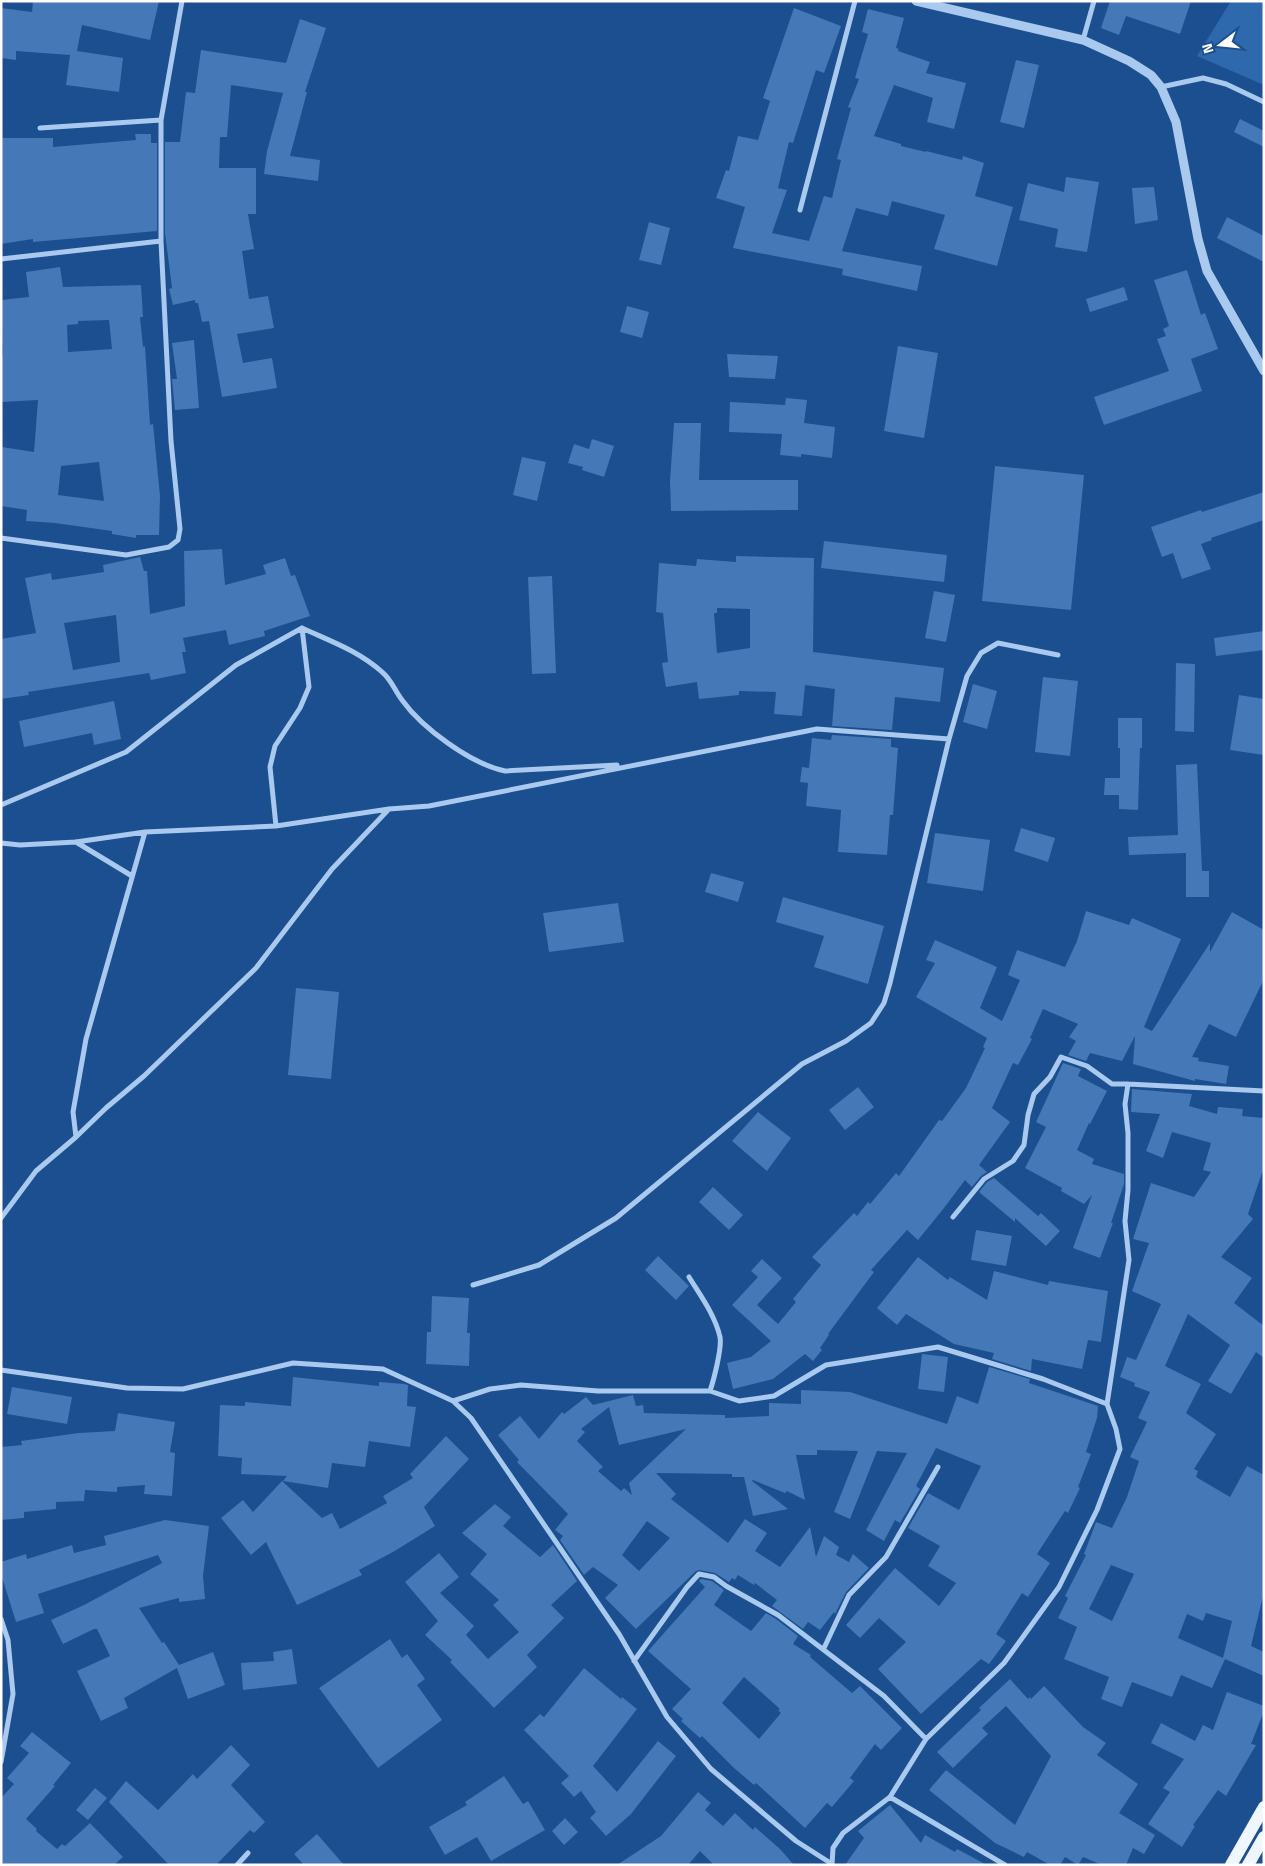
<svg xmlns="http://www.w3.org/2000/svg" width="1265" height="1866" viewBox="0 0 1265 1866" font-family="'Titillium Web',sans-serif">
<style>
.green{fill:#2e69ad}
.building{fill:#4478b7;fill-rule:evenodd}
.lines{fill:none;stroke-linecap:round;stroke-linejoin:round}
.minor{stroke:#a9c9ee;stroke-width:5}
.tertiary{stroke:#a9c9ee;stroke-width:9}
.primary{stroke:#f0f6ff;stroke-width:12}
</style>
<rect width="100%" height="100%" fill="#1b4f8f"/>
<path class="green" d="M1231,1H1264V85L1197,56Z"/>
<path class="building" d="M33,1H159L150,40L82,25L77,51L123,58L119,92L66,85L70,55L16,51V60L1,58V8L32,12Z
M1110,1H1191L1180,34L1126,16L1119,35L1101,28Z
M794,8L841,26L824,73L816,70L793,143L789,142L778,188L787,190L772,233L809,241L824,196L832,198L841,160L837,159L851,108L848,107L859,79L855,78L868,34L862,32L868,9L904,18L896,48L899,49L898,51L930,62L926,73L966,83L954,129L927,122L933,98L894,85L874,136L901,144V146L926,152V151L962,160L963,156L984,163L975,196L1013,207L997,266L934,249L945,215L892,201L888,216L856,208L842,251L922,266L917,291L842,275L843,269L733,248L745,207L716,198L726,170L729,171L738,136L758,140L770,101L763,98Z
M300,19L326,28L305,92H307L290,156L320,160L318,181L264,174L267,151L283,93L231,85L227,137H220L219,168H256V214H248L254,249L242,251L249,299L268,296L274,328L237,334L243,363L272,358L277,388L222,397L209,321L202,322L198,303H195V300L173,305L169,289L172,288L165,233V142H180L186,92L195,93L201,50L286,63Z
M1016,60L1039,65L1024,128L1000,122Z
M1240,119L1264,131V147L1234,132Z
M135,134H151V143H157V231L33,242V239L1,244V138H53V147L136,140Z
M1066,177L1099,182L1087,252L1055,247L1058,229L1019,220L1028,183L1064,192Z
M1154,187L1158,220L1135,224L1132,188Z
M1227,217L1264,236V262L1217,238Z
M649,222L670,228L661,265L639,260Z
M60,267L63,287L141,285L143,317H140L143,347L145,346L150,425L153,424L160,496L159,535H136V538L112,534V531L55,523L26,521L27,510L1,506L2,447L34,452L38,400L2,402L1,355H3L1,300L29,297L26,272ZM109,320L112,349L68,352L67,325L78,324V321ZM99,462L104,501L58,495L61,466Z
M1187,270L1201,315L1205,313L1218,349L1191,359L1202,391L1104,425L1094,397L1169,371L1157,339L1166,336L1163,329L1169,326L1154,280Z
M1124,287L1128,300L1090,312L1086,299Z
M627,306L649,312L642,338L620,332Z
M194,340L199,408L175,410L172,379H177L172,343Z
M898,346L938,353L924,438L884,431Z
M727,354L778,356L775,379L729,377Z
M786,398L807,400L804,423L835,427L832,458L801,454V457L780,455L782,434L729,432L730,402L785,405Z
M674,423H701L699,480H798V510L671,511L670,481Z
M592,439L614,446L604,477L582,470L583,467L568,463L574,444L589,449Z
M522,457L546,462L537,501L513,495Z
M995,466L1084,475L1071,610L982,601Z
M1264,492V520L1211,538L1212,540L1201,544L1211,569L1182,579L1173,553L1162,557L1151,527L1201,510L1202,512Z
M824,541L947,555L944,582L821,568Z
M222,549L225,585L266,574L263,565L285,558L291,576L295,575L310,616L264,631L265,636L229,645L226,630L183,638L186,652H182L186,673L151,680L149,673L28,692L29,695L1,699V639L36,633L25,578L51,573L52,580L104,572L103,565L140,557L144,571H147L150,614L185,606L184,551ZM116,615L120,662L73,670L64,623Z
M736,556L814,558L813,652L944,668L940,702L895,697L892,730L832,726L835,689L805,685L802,716L774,714L776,692L739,691V695L699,699L697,682L666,687L662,663L668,662L663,613L656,612L659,563L696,566L697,559L736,562ZM717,608L750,609V648L717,653L714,613H717Z
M552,576L556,673L532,674L528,577Z
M934,591L955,595L946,642L925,638Z
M1264,631V650L1216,656L1214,638Z
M1176,663L1195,664L1194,732L1175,731Z
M1043,677L1078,681L1070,756L1035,752Z
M973,684L997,691L987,729L963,722Z
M1239,695L1264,699V755L1230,750Z
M114,701L121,739L94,745L92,733L24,747L19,721Z
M1118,718H1142V748H1140L1138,810L1119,809V795H1104L1105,778H1120V748H1118Z
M832,735L891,739V747L898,748L893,815H890L887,855L838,852L841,810L806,806L808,783L800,782L802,767L809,768L812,738L831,740Z
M1197,764L1202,871H1209V897H1186V853L1129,855L1128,837L1178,835L1176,765Z
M1021,828L1055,838L1048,862L1014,851Z
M935,833L990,840L983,891L927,883Z
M711,873L744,882L738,902L705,892Z
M783,897L884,926L868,984L814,967L824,936L776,922Z
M618,903L624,942L549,952L543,913Z
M1086,911L1129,925L1132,918L1181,939L1144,1027L1152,1031L1210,943V952L1232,912L1264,930V979L1236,1037L1209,1024L1192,1057L1199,1058L1198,1061L1229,1066L1226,1084L1195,1079V1081L1133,1064L1135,1036L1122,1061L1090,1053L1086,1061L1068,1055L1076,1041L1069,1037L1078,1024L1043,1009L1030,1038L1032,1039L1018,1065L1013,1063L992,1108L1010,1122L979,1165L987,1172L981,1176L972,1187L965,1180L944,1208L918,1240L907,1230L871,1270L874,1272L828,1334L829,1335L820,1348L822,1350L813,1361L805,1354L773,1379L733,1389L727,1363L751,1357L771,1341L732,1305L758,1277L751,1271L762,1259L782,1278L757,1305L778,1324L796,1302L793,1299L821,1265L812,1257L854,1213L857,1216L868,1202L870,1204L896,1173L899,1176L939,1120L942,1121L966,1088L985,1048L983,1047L987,1038L916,997L935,963L926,960L935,940L997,967L980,1008L1002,1021L1020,980L1008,975L1017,950L1065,967L1077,941Z
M296,988L339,992L331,1079L288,1075Z
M1063,1063L1081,1069L1078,1076L1107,1091L1090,1124L1089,1123L1077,1150L1094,1159L1092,1164L1124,1174V1184L1111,1223H1113L1100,1258L1073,1248L1092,1195L1084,1204L1061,1191L1062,1188L1025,1168L1046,1127L1036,1122Z
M858,1087L874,1107L845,1130L829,1110Z
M1132,1089L1192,1094L1189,1106L1217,1114L1218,1107L1243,1109L1242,1116L1264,1118V1167L1248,1214L1253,1219L1221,1257L1252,1278L1234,1303L1264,1326V1358L1256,1352L1231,1394L1208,1381L1230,1345L1188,1314L1165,1366L1201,1384L1186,1413L1216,1434L1194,1469L1198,1471L1196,1477L1230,1497L1247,1466L1264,1475V1592L1251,1646L1264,1652V1676L1225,1659L1212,1688L1181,1675L1172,1697L1132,1682L1122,1707L1101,1699L1109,1677L1064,1659L1077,1627L1058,1618L1068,1598L1065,1596L1086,1555L1084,1554L1096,1522L1112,1528L1127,1497L1139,1461L1130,1457L1147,1422L1138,1418L1150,1392L1134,1386L1135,1383L1120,1377L1127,1357L1136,1360L1161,1304L1132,1291L1149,1243L1133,1239L1151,1183L1194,1197L1211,1172L1203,1170L1211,1143L1172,1132L1163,1158L1146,1151L1160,1114L1131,1112ZM1111,1565L1134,1574L1112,1621L1089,1609ZM1206,1613L1232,1621L1223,1658L1178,1638L1187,1614L1203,1621Z
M758,1112L791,1138L767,1171L732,1141Z
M994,1178L1038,1216L1041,1213L1060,1231L1046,1246L1015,1218V1222L979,1192L987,1182Z
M713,1187L743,1215L729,1230L699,1202Z
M976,1230L1012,1236L1006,1266L971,1260Z
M658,1256L689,1286L676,1300L645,1270Z
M918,1257L948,1280L950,1277L987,1300L994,1271L1048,1285L1049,1281L1108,1291L1101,1342L1088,1340L1082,1369L1032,1359L1031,1371L992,1359L994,1353L954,1344L906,1314L897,1325L877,1308Z
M432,1296L469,1298L467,1333H470L469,1366L426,1364L427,1332H431Z
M922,1354L948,1357L944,1392L918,1389Z
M989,1367L1030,1379L1029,1383L1098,1406L1097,1418L1086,1452L1091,1454L1078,1487L1080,1488L1068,1513L1065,1511L1037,1554L1050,1563L1028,1597L1022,1593L996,1634L1006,1641L989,1664L981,1659L921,1714L878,1669L906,1642L879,1618L860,1638L846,1625L895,1568L939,1606L956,1583L928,1566L940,1546L908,1528L928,1493L959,1510L981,1466L936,1448L916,1486L920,1489L900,1523L895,1520L884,1541L866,1530L907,1453L877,1451L850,1519L834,1512L858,1451L817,1450V1455H796L805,1500L787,1491L785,1493L753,1480L752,1481L788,1509L753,1516L744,1477H732V1474L656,1473L676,1494L671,1499L728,1543L745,1519L767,1533L755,1551L780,1567L810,1527L816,1557L824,1536L839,1547L836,1555L849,1562L853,1554L869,1568L846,1592L835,1614L834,1612L820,1630L808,1622L803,1629L772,1606L777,1600L755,1583L754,1585L738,1575L735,1580L732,1578L729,1582L715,1573L699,1570L696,1571L636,1629L605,1598L618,1585L593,1567L584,1575L560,1540L563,1536L555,1530L568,1514L517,1462L519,1460L498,1435L520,1416L539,1439L562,1412L564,1414L586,1397L593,1405L633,1395L636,1406L643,1405L644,1413L725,1415V1418L769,1416V1403L801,1404V1390L850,1392L947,1424L957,1396L978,1404ZM609,1407L619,1445L686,1429L629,1483L632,1495L624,1488L621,1491L598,1471L603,1467L577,1441L585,1432L581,1429ZM647,1521L670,1538L639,1571L622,1555Z
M293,1377L379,1386V1382L404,1384L408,1385L407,1406L416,1407L410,1447L369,1441L365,1467L332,1463L328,1488L283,1481L287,1476L241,1474L242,1458L218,1456L220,1405L245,1406V1402L291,1406Z
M12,1387L72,1397L67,1424L7,1414Z
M118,1413L175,1422L170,1452L175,1453L172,1496L144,1494L145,1485L117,1487V1492L85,1490L84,1501L56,1502V1509L24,1512V1518L1,1520V1447L22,1445L21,1441L79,1433L115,1431Z
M446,1436L469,1459L424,1507L435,1526L393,1552L359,1570L362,1575L297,1605L266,1542L251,1555L221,1518L243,1500L253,1512L282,1481L322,1518L332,1513L340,1529L387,1503L383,1496L413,1478L410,1474Z
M495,1504L511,1517L503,1526L540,1557L553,1545L577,1581L551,1605L564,1618L527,1655L537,1667L494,1708L450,1662L452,1660L425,1635L438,1621L405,1582L439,1553L459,1577L440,1593L474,1626L466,1635L488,1659L519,1632L493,1605L499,1600L470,1574L487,1554L462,1533Z
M165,1520L209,1526L203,1576L205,1599L179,1602V1598L139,1608L162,1643L164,1642L179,1665L213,1652L225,1685L188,1699L177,1668L124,1698L128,1708L101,1721L77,1671L110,1656L97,1629H94L63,1644L51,1620L84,1605L162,1563L158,1555L38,1594L44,1613L16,1622L1,1574V1562L26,1554L27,1559L72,1545L74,1553L106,1545L104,1536Z
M701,1579L712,1581L724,1590L714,1605L751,1631L766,1613L776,1619L798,1636L793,1644L811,1655L810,1657L852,1693L860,1686L902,1728L881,1750L875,1744L850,1778L854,1781L832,1807L827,1803L805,1828L756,1783L754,1785L734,1768L702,1736L700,1738L681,1721L683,1719L672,1709L691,1689L648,1651L705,1587L699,1581ZM744,1677L780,1709L778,1710L781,1713L759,1739L722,1703Z
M390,1639L402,1658L407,1654L425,1679L417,1685L442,1720L378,1768L319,1688Z
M292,1649L297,1684L243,1690L241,1663L274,1661L273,1652Z
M584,1668L621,1699L622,1697L637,1709L593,1766L617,1792L658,1741L676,1756L631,1814L606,1836L590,1818L596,1812L581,1791L574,1797L561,1783L569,1776L524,1730L540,1714L544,1717Z
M1010,1679L1028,1699L1030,1697L1031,1699L1044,1686L1083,1727L1106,1743L1097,1755L1138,1784L1119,1813L1155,1835L1144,1854L1133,1848L1126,1865H1102L1083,1857L1078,1865L1065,1857L1060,1865H1050L1027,1852L1024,1857L995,1843L929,1790L946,1770L1015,1825L1051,1756L1006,1706L982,1728L988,1734L953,1768L937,1752L981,1710L979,1708Z
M1227,1692L1264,1706V1711L1251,1744L1256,1745L1226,1796L1218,1790L1193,1825L1195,1826L1182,1847L1148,1824L1170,1792L1163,1788L1184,1759L1151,1743L1161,1723L1195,1741L1203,1725L1213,1730Z
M32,1732L71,1763L53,1785L55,1786L26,1819L37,1829L36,1831L57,1849L62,1844L65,1846L90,1823L123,1857L114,1865H1V1798L14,1784L7,1778L29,1753L20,1746Z
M231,1745L250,1765L231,1785L265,1822L254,1833L250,1830L216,1865H169L109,1802L126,1781L158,1810L193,1774L197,1779Z
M504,1776L523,1804L528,1801L545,1830L491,1861L477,1837L445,1855L429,1827L467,1805L465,1802Z
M95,1788L107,1798L88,1820L76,1810Z
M698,1792L711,1803L705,1810L723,1826L735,1813L753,1830L755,1827L780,1849L794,1865H714L700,1851L688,1865H617L661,1836Z
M890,1805L921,1843L925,1835L955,1852L957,1849L987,1865H845L864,1838L858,1831Z
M565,1818L578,1832L564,1845L552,1831Z
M317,1834L344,1865H304L294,1854Z"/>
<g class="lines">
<path class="minor" d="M1083,40L1094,1
M1161,87L1203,78L1226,84L1264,102
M40,128L161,120
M800,210L855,1
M1,259L161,241
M1,538L126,555L169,547L178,540L180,529L171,441L161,241V120L182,1
M302,628C330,641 359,651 382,672C391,679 395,691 402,700C422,728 471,764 505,771L617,765
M1,805L126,752L236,665L302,628
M276,826L270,767L275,746L300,708L309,687L302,628
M76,842L132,876
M1,843L20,845L76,842L145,832L276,826L389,809L429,806L817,729L949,739
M76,1137L106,1108L144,1076L256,968L332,869L389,809
M953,1217L984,1179L1013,1161L1024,1145L1028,1115L1034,1094L1050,1077L1061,1057L1087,1066L1112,1084H1128L1264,1091
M1,1218L36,1171L76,1137L73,1112L86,1039L145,832
M689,1277C700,1295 715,1315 720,1337C722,1348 714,1379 710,1391
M473,1285L539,1265L616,1218L802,1064L846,1041L871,1023L884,1003L890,983L949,739L967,676L981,653L998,643L1058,655
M1,1370L127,1388L183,1389L293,1363L383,1369L453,1401L471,1418L619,1634L667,1717L711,1769L796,1841L832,1864
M453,1401L490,1389L521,1385L598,1391H710L739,1401L774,1396L826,1365L938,1347L1043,1379L1107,1404L1116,1429L1120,1449L1097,1510L1059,1587L1004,1663L926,1739L890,1797L843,1833L833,1848L832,1865
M1107,1404L1129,1260L1125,1221L1128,1190V1133L1125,1104L1128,1084
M1,1619L8,1640L13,1694L1,1762
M824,1648L849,1595L886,1557L938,1467
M634,1661L687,1587L699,1574L714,1577L726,1586L778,1615L884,1696L926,1739
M890,1797L1005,1865
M237,1865L248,1853"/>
<path class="tertiary" d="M916,1L1083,40L1129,61L1151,75L1161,87L1176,122L1198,239L1207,271L1264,371"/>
<path class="primary" d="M1231,1865L1264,1807
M1248,1865L1264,1837"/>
</g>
<rect width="1265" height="1866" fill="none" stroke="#ffffff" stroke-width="5"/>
<g transform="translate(1220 45) rotate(254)" stroke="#1b4f8f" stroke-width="4" paint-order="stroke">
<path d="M0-4L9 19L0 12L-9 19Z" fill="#ffffff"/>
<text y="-8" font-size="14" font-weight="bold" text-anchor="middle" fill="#ffffff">N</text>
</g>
</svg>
